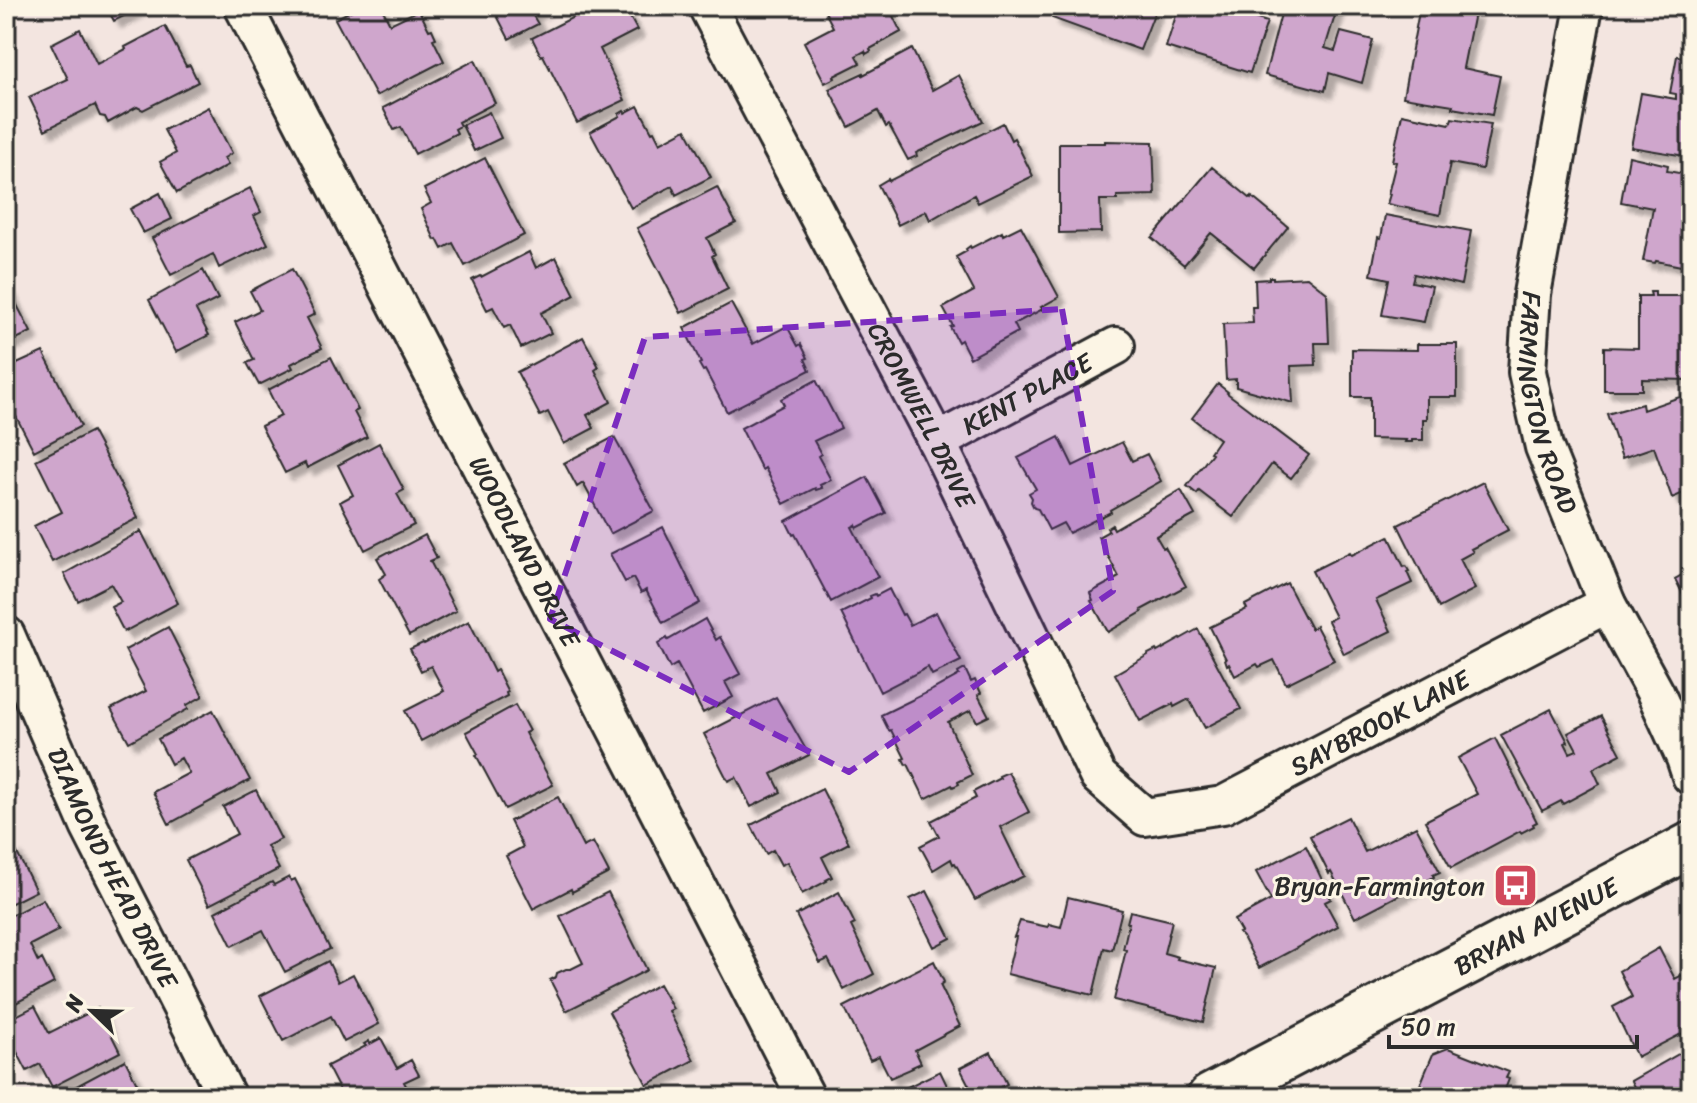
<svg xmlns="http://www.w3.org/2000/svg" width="1697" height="1103" viewBox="0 0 1697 1103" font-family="Sriracha,sans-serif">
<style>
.building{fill:#cfa6cc;stroke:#2b2b2b;stroke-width:2;filter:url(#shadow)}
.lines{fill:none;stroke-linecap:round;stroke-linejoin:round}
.minor-casing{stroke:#2b2b2b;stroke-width:42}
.secondary-casing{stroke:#2b2b2b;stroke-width:50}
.minor{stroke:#fcf5e5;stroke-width:36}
.secondary{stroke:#fcf5e5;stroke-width:44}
.marked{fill:#7b2cbf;fill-opacity:0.2;stroke:#7b2cbf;stroke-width:6;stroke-dasharray:16 10;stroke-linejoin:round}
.labels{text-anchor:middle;stroke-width:6;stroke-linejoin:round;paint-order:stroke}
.street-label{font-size:26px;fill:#2b2b2b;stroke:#fcf5e5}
.poi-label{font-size:26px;fill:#2b2b2b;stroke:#fcf5e5;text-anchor:end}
</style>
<defs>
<filter id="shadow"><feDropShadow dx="7" dy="7" stdDeviation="2" flood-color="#0004"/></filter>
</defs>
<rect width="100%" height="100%" fill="#f3e5e0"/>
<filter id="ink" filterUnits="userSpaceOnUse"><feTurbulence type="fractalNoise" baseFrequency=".0125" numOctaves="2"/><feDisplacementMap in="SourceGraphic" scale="16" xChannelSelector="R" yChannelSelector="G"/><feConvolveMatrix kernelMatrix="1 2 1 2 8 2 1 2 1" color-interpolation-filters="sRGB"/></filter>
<g filter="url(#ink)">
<path class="building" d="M106,6H144L114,21Z
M360,6H381L390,24L419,10L429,30L432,29L436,38L433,39L444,61L376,96L335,19Z
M492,6H548L532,14L538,24L509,39Z
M595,6H624L637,30L600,49L625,100L577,123L543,55L541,56L532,38Z
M822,6H888L901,32L870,49L871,51L866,54L865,51L856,56L860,63L834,76L835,78L825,83L804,42L833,27Z
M1057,6H1157L1140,50L1052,18Z
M1179,6H1228L1243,11L1242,14L1267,22L1250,73L1166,47Z
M1283,6H1338L1325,48L1335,51L1341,32L1373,40L1362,83L1329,73L1325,91L1265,75Z
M1420,6H1436L1474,13L1463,68L1500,76L1492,115L1452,108L1453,105L1403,97Z
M165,26L186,66L190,65L198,82L143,110L137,107L108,123L105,117L100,116L95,105L45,130L29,97L68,79L51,44L80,29L97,64L126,49L125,47Z
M912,49L932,90L959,75L983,121L916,153L917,156L908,160L889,125L886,127L878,111L849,127L829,89L863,73V75Z
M1677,56L1691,58V157L1631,147L1641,93L1676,99V94L1670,93Z
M475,60L495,103L458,122L460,126L455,129L457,133L415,154L401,127L394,130L383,108Z
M638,106L652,132L654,131L660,143L686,129L711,177L676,195L672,186L631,208L590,132L620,116L619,114L624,111L625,113Z
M208,107L232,153L224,158L228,165L177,193L160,162L176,153L164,130Z
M489,112L501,138L474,151L462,125Z
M1402,114L1450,124L1452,118L1491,124L1482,169L1450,163L1440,215L1387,204L1390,194H1388L1396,162L1392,161Z
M1003,123L1011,140L1014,138L1033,176L978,203L974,195L930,220L926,211L898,225L878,185L888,179L889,181Z
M1105,141L1153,142L1155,195L1117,196V200H1100L1101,232L1059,233V143H1105Z
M1629,156L1668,165L1667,171L1691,175V268L1656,261L1655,263L1643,261L1653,208L1621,202Z
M485,158L524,235L465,266L453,243L442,249L437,239L435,240L421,209L431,203L424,189Z
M1212,167L1251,199L1252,197L1288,227L1254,268L1211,233L1184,265L1152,238Z
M717,187L736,223L707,238L715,254L712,256L728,289L681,313L637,228Z
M250,188L261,212L254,216L268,244L219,268L213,254L171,275L152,238Z
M160,193L172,219L143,233L130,209Z
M1385,215L1471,231L1461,285L1414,274L1412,282L1432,286L1424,322L1382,315L1389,279L1371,275L1378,237L1381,238Z
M1021,226L1059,297L1041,307L1043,309L1014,324L1018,332L970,358L961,340L958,342L950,327L953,326L943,308L974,291L956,257L967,251L966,249L970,246L971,248L1002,232L1003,235Z
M529,252L536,268L556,257L575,295L541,313L551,333L521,348L510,325L504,328L493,307L487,310L472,280L480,276L481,277Z
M292,269L315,314L307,318L322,348L291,364L293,368L259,385L247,363L254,360L235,322L260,310L250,291Z
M203,270L218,299L196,310L209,335L176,352L149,300Z
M1269,277H1273V279L1307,277L1327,293L1329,343H1315L1316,365L1291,366L1293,403L1236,387V379L1226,380L1223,324L1253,323L1252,307H1256L1255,280L1269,279Z
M6,284L31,332L6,344Z
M1650,292H1655V296H1691V380L1642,379V390H1604V347L1638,348V296H1651Z
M731,303L753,344L787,326L798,346L801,344L808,358L805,359L810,370L727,412L705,370L703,371L699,364L701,363L684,328Z
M583,337L599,367L595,370L611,402L587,415L594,428L564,444L548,412L540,416L517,372Z
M1417,344H1457V397H1427V419H1423V440H1412V442H1405L1406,440L1370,439V397H1352V349L1417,350Z
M43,352L81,426L34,451L8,401L6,402V369Z
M331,357L358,410L354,412L367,437L307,468L305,463L285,473L261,426L281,416L268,390Z
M816,380L841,428L814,441L821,454L818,456L831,480L820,485L822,488L816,490L815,488L784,504L765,468L762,470L741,428L784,405L781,399Z
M1218,384L1228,392L1227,393L1309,455L1291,478L1272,464L1233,517L1199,491L1197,494L1187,486L1212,453L1210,452L1219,439L1192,418Z
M1691,393V490L1672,498L1654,447L1622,458L1607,414L1642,404L1643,410Z
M92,431L138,518L52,562L34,526L62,512L36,460Z
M614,437L654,511L610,534L583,483L577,487L564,463Z
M1059,437L1073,466L1122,442L1132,461L1147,454L1161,481L1110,510L1111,512L1069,533L1063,523L1049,530L1038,509L1034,508L1031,502L1032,498L1029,493L1036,489L1018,458Z
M379,443L404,490L397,494L414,525L365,550L340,502L353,495L338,465Z
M867,477L886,513L857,528L856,525L852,527L878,577L831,602L795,534L793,535L786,521Z
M1483,482L1508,530L1471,549L1473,552L1460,559L1475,589L1439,608L1398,525Z
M1181,490L1195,515L1156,536L1163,548L1165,547L1186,586L1141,610L1142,612L1108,632L1091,601L1093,600L1090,593L1119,577L1098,537L1109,531L1107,528L1112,525L1114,529Z
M1691,522V548L1681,527Z
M663,527L700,603L663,623L646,590L641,593L633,578L625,582L610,554Z
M141,531L178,603L124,632L111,607L121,602L111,584L78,601L64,574Z
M425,535L437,558L430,561L456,611L409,636L379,579L386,574L377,558L390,551L391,553Z
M1389,536L1404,567L1406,566L1409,571L1407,572L1412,583L1376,600L1391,631L1344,654L1328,621L1335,617L1312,571L1350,552L1352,555Z
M1691,570V610L1675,579Z
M1287,583L1311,629L1316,626L1334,660L1286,684L1274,660L1259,667L1257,664L1235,676L1229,664L1227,665L1225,659H1226L1210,627L1247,609L1245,605Z
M889,589L902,615L904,614L910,625L936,612L961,661L932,675L928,667L880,692L841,613L871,598L870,596L875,594L876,596Z
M705,619L716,640L720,637L740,674L725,682L733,697L703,713L677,664L670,668L658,644L667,638L668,640Z
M469,621L494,672L497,670L508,692L506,693L507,696L421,741L405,711L444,691L431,666L421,671L410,649L423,643L424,644Z
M168,627L203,696L187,705L188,709L129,742L111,709L146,691L125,650Z
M1198,629L1241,709L1205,728L1189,699L1174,707L1173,704L1140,721L1115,674L1148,655V654L1156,650L1157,652Z
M965,669L971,682L975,680L981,693L978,695L989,716L977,722L971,710L948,722L972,775L958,782L959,784L953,787L952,785L925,799L908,764L906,765L903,759L905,758L891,730L889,731L881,715L932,690L959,675L958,673Z
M776,697L809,755L772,774L781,792L751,807L736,777L728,781L704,734Z
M515,705L529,731L525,733L553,785L505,809L476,755L478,754L466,732Z
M1551,709L1568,742L1565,743L1570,753L1577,750L1568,733L1601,716L1621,754L1593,769L1600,784L1563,804L1561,801L1542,811L1501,735Z
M213,710L250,780L169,824L153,792L189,773L181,758L171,764L158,739Z
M1495,738L1537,822L1533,824L1534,826L1521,833L1520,831L1451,868L1425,821L1477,794L1458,758Z
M1008,772L1029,812L1000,827L1024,876L975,900L955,863L953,864L951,859L933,870L920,846L939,836L931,821L976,798L973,792L1000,778L999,776Z
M822,789L849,843L822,857L832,877L826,880L827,881L802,894L787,862L781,865L773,850L766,854L751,825Z
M256,790L281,839L267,846L279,869L209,905L186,860L237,834L223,807Z
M558,797L583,847L593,842L609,873L572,892L571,889L533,909L506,856L523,847L510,821Z
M1348,817L1365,852L1416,826L1440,872L1433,875L1434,877L1355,918L1331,872L1329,874L1310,836Z
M1306,846L1331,899L1325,902L1338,926L1259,968L1243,937L1239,933L1241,932L1234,920L1271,900L1256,872Z
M14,847L36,891L6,906V851Z
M289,877L291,881L295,879L330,949L285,972L263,930L232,946L215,912L272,882L274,885Z
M927,891L951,938L934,947L910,899Z
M608,892L647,970L566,1011L550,980L556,977L557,973L566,969H571L583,963L560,916Z
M839,892L855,924L851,926L874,974L844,990L828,959L820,963L796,915Z
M1068,897L1122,910L1112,950L1104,948L1093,995L1007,974L1016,937H1014L1020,921L1048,927L1049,924L1061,927Z
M43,899L59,930L30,945L38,962L42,959L54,983L6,1008V918Z
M1130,911L1172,921L1164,953L1178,957L1177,959L1216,968L1203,1022L1114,1000L1126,950L1123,949L1129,923H1127Z
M1659,948L1675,979L1686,973L1691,983V1029L1637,1057L1613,1007L1632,997L1619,971Z
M328,961L338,982L353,974L379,1024L344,1042L331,1016L283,1041L260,996Z
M934,961L944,982L940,985L960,1026L915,1050L921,1063L912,1067L913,1068L890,1078L879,1056L870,1060L844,1007Z
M659,984L673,1009L669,1011L694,1060L647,1085L609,1012Z
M35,1006L49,1033L98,1008L120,1052L52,1087L40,1064L27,1071L6,1031V1021Z
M381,1038L397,1068L411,1060L419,1075L404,1082L412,1097H343L327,1066L366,1046L364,1044L369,1041L370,1044Z
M1691,1047V1097H1639L1631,1081Z
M1448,1048L1509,1072L1506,1078L1509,1079L1502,1097H1387L1391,1088L1415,1097L1433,1054Z
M991,1052L1007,1084L982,1097H975L960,1068Z
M125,1060L142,1093L134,1097H69L72,1095L69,1090Z
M940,1071L951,1094L967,1086L973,1097H892L893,1094Z"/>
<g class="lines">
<defs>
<g id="minor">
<path id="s1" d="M243,6L806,1097"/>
<path id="s2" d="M707,6L937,442L1098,776L1145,817L1223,805L1607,604"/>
<path id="s3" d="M1584,6L1532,294L1527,372L1544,447L1607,604L1655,692L1685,758L1691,776"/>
<path id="s4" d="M937,442L1116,346"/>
<path id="s5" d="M6,635L89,826L227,1097"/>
</g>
<g id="secondary">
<path id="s6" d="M1210,1097L1691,845"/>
</g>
</defs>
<use href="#minor" class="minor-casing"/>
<use href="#secondary" class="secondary-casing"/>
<use href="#minor" class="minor"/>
<use href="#secondary" class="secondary"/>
</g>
</g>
<path class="marked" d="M1062,309L1113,591L849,772L550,619L645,337Z"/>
<defs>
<symbol id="bus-square" viewBox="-11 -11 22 22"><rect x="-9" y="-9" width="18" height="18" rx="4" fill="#d1495b" stroke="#fcf5e5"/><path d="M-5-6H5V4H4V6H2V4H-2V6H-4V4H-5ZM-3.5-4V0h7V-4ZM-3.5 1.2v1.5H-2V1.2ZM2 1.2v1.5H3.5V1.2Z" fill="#fff"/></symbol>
</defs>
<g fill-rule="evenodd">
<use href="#bus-square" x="1490" y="860" width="51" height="51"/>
</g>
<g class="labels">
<g class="street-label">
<text dy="9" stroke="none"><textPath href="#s4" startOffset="102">KENT PLACE</textPath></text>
<text dy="9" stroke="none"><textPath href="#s3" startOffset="404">FARMINGTON ROAD</textPath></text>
<text dy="9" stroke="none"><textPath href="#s2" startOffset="462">CROMWELL DRIVE</textPath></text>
<text dy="9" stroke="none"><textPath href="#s1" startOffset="614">WOODLAND DRIVE</textPath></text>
<text dy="9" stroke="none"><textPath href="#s2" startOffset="1182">SAYBROOK LANE</textPath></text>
<text dy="9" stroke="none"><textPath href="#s5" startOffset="256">DIAMOND HEAD DRIVE</textPath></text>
<text dy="9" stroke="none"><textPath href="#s6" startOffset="368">BRYAN AVENUE</textPath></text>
</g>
<g class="poi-label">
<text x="1485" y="895">Bryan-Farmington</text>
</g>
</g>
<rect width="1697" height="1103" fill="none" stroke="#fcf5e5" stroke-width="32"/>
<rect x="16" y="16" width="1665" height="1071" fill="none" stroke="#2b2b2b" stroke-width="3" filter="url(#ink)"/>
<g transform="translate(92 1011) rotate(293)" stroke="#fcf5e5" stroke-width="6" paint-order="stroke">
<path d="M0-6L14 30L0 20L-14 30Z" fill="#2b2b2b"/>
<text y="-12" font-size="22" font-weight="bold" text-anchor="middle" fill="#2b2b2b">N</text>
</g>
<path d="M1389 1035v12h248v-12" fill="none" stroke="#2b2b2b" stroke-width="4"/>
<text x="1401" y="1035" font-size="24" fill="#2b2b2b" stroke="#fcf5e5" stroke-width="6" paint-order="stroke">50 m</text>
</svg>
